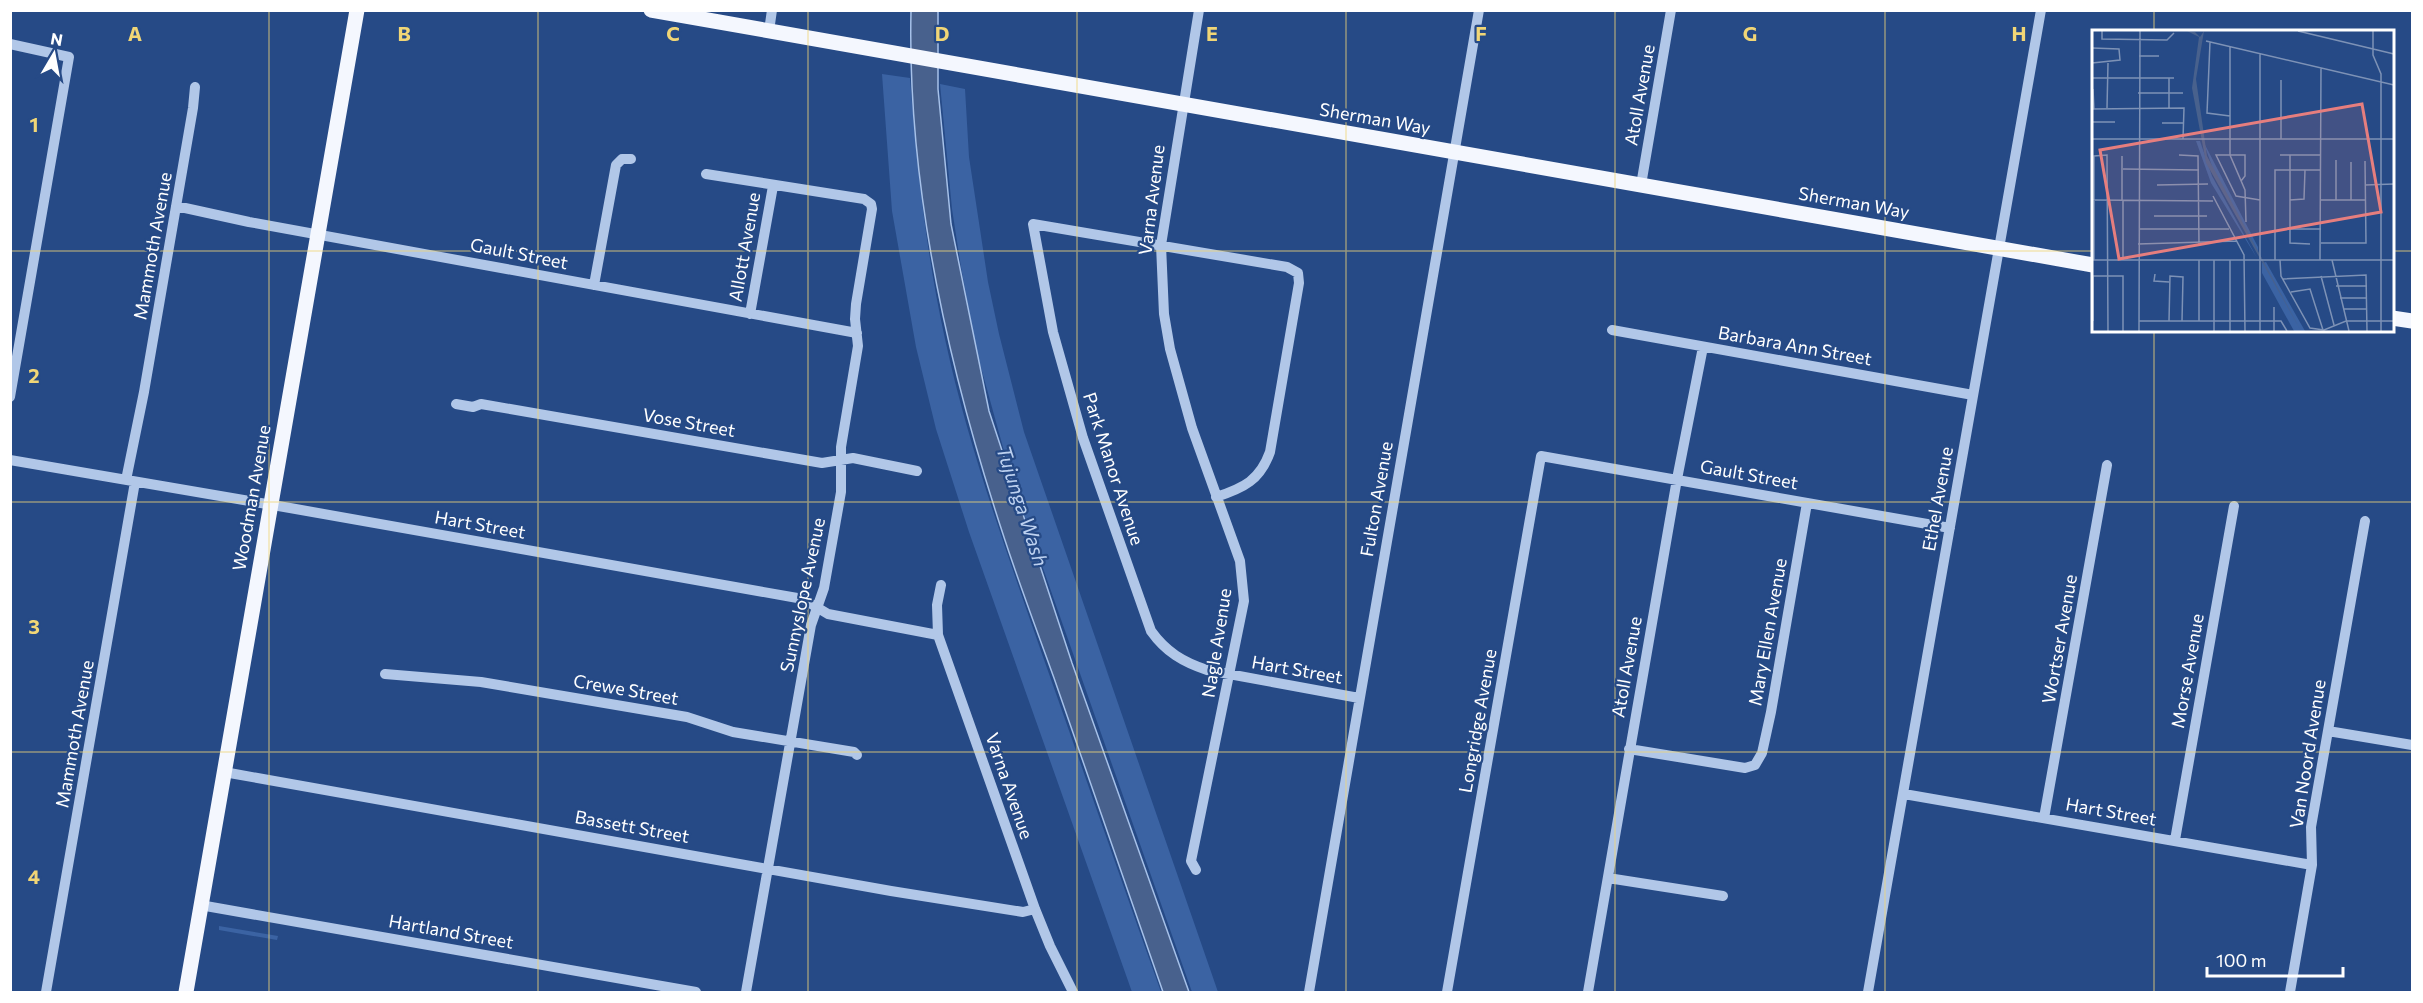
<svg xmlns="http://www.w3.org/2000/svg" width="2423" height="1003" viewBox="0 0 2423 1003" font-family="Commissioner,sans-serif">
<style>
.green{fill:#3b63a3}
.water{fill:#48618d;stroke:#a6c1e9;stroke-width:1.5}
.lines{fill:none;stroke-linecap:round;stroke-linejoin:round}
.minor{stroke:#b1c7e8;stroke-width:10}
.major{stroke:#f4f7fe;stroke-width:15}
.grid{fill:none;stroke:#f1d676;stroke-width:1.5;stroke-opacity:0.55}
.labels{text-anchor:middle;stroke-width:4.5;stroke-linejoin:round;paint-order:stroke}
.street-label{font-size:18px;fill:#fff;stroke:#264a86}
.water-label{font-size:20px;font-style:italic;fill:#bdd1f0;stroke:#264a86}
.inset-road{fill:none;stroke:#7d92b6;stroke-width:1.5}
.view{fill:#e67e7e;fill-opacity:0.15;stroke:#e67e7e;stroke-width:3}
.inset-edge{fill:none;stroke:#fff;stroke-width:3}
.grid-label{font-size:20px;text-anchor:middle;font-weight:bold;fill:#f1d676;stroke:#264a86;stroke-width:4.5;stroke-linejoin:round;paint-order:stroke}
</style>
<rect width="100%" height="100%" fill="#264a86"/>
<path class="green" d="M882,74L910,78C917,166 926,253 945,339C968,446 1006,550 1042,654C1082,767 1121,880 1161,992H1132L969,532L936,429L916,347L892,211Z
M940,84L965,89L969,157L988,282L999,334L1024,432L1218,992H1192L1012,480L977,353L961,267L952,209Z
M219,926L278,936L277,940L219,930Z"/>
<path class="water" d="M911,11H938V89L951,224L989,411L1072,663L1189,992H1163C1127,888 1091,783 1054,678C1036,628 1017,578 1001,528C947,363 907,185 911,11Z"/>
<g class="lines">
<path class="minor" d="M769,31L772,10
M10,44L69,57L10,397
M706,174L864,199L871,204L872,209L856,304L855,319L858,346L841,447V492L824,588L811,625L746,992
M1641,185L1671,10
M176,206L249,222L857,333
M594,285L616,165L622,159H631
M750,314L773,186
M1612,330L1973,395
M456,404L473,407L481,404L822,463L853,458L917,471
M10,460L290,508L803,599L828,614L938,635
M126,480L144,392L193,108L195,87
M1216,497C1244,488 1260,480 1270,452L1299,283L1298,273L1287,267L1033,224L1053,332L1083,438L1151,631C1166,652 1183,662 1207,670L1359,698
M941,585L937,605L938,635L1035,909L1050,946L1073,992
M385,674L481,682L687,717L733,732L854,752L857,755
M2328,731L2412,745
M1629,749L1745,768L1755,765L1762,753L1771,712L1807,503
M224,772L891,891L1023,912L1035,909
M1904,794L2312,865
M2044,818L2107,465
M2175,840L2234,506
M1196,870L1191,861L1244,601L1240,561L1192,428L1170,349L1164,314L1161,245L1199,10
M1608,878L1723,896
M200,905L696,992
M46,992L135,482
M1309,992L1479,10
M1447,992L1541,456L1950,528
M1588,992L1677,479L1703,347
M1868,992L2041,10
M2290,992L2312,865L2311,827L2365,521"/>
<path class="major" d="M651,10L2093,265
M2392,318L2412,321
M186,992L357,10"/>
</g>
<path class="grid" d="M269,10V992M538,10V992M808,10V992M1077,10V992M1346,10V992M1615,10V992M1885,10V992M2154,10V32M10,251H2093M2392,251H2412M2154,330V992M10,502H2412M10,752H2412"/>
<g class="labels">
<g class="street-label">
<text transform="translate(1640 95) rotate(-80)" y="6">Atoll Avenue</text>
<text transform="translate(1375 119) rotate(10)" y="6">Sherman Way</text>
<text transform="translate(1152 200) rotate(-83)" y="6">Varna Avenue</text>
<text transform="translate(1854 203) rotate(10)" y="6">Sherman Way</text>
<text transform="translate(153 246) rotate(-80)" y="6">Mammoth Avenue</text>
<text transform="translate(745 247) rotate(-80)" y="6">Allott Avenue</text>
<text transform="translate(519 254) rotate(11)" y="6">Gault Street</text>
<text transform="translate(1795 346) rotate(10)" y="6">Barbara Ann Street</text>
<text transform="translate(689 423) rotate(10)" y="6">Vose Street</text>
<text transform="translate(1113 469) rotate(72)" y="6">Park Manor Avenue</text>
<text transform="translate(1749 475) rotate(10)" y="6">Gault Street</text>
<text transform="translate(252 498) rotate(-80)" y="6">Woodman Avenue</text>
<text transform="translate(1377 499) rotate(-80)" y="6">Fulton Avenue</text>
<text transform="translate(1938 499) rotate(-80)" y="6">Ethel Avenue</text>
<text transform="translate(480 525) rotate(10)" y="6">Hart Street</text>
<text transform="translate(803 595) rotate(-78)" y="6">Sunnyslope Avenue</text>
<text transform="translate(1768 632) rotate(-80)" y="6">Mary Ellen Avenue</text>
<text transform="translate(2060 639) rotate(-80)" y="6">Wortser Avenue</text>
<text transform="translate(1217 643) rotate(-81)" y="6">Nagle Avenue</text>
<text transform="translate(1627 667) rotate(-80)" y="6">Atoll Avenue</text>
<text transform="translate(1297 670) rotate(10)" y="6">Hart Street</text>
<text transform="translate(2188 671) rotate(-80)" y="6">Morse Avenue</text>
<text transform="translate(626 690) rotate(10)" y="6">Crewe Street</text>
<text transform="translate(1478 721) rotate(-80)" y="6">Longridge Avenue</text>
<text transform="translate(75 734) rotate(-80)" y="6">Mammoth Avenue</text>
<text transform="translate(2308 754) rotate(-81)" y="6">Van Noord Avenue</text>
<text transform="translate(1009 786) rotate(71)" y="6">Varna Avenue</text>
<text transform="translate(2111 812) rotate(10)" y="6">Hart Street</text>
<text transform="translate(632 827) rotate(10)" y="6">Bassett Street</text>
<text transform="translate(451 932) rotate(10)" y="6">Hartland Street</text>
</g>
<g class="water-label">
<text transform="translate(1022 506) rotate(72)" y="7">Tujunga Wash</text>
</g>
</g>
<g transform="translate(2092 30)">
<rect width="302" height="302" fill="#264a86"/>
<path d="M104,111H108L120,146L165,228L119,153ZM111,111L166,217V223L126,153ZM174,232L213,301H202L170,243V233Z" fill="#3b63a3"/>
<path d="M95,1L103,2L108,7L112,1L104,49L115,126L209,301L114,133L100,58L107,7Z" fill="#48618d"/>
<path class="inset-road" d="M10,1V9L75,10L82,3M206,1L302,24M281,1V25L289,44V301M114,11L302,55M118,12L115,83L138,86M138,17V125L153,160L154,192M0,18L27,19L28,30L0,33M168,24V301M47,26H67M0,48H82M1,59L2,79M46,63H91M15,78L16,33M77,78V48M0,79L92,78L91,109M0,92H23M70,93H91M0,109H302M189,109V50M87,125L106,126L107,214M188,125H229M198,125V213L218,214M30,126V170M259,132V170M31,139L107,140M149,151L153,146V125H124L144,166L168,170M65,155L116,154M273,155L302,154M121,166L152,225L153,301M1,170L121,171M31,170V230M198,170L212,169L213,140M229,170H274M244,170V130M62,186H115M47,199H137M198,199H229M229,213H274L273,131M46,214L145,211M0,230H302M2,230V126L15,125L16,301M122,230V301M138,230V301M183,230V140H229M188,230L189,246L218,298L232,300L254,291H302M228,230L229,38M240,230L257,301M63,244L62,251L77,252M0,246H31V301M1,246V291M229,246L242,295M191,249L274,245L275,301M244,256H275M199,262L218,259L231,300M248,268H275M182,277V301M251,279H275M47,291H189L195,301M77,291L78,246L91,247L90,291M107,291V230M47,301L48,1"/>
<path class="view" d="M270,74L289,182L27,229L8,120Z"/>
<rect width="302" height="302" class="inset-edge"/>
</g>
<g class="grid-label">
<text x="135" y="41">A</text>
<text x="404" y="41">B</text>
<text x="673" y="41">C</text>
<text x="942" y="41">D</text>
<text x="1212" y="41">E</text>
<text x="1481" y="41">F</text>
<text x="1750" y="41">G</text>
<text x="2019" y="41">H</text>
<text x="34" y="132">1</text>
<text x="34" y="383">2</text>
<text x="34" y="634">3</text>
<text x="34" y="884">4</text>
</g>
<rect width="2423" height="1003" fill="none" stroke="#ffffff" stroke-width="24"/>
<g transform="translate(54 54) rotate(10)" stroke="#264a86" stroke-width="4.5" paint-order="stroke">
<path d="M0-4.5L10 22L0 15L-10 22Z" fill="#ffffff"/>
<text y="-9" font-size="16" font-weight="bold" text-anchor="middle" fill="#ffffff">N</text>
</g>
<path d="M2207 967v9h136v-9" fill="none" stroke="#ffffff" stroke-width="3"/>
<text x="2216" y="967" font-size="18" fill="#ffffff" stroke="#264a86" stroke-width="4.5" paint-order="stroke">100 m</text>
</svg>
